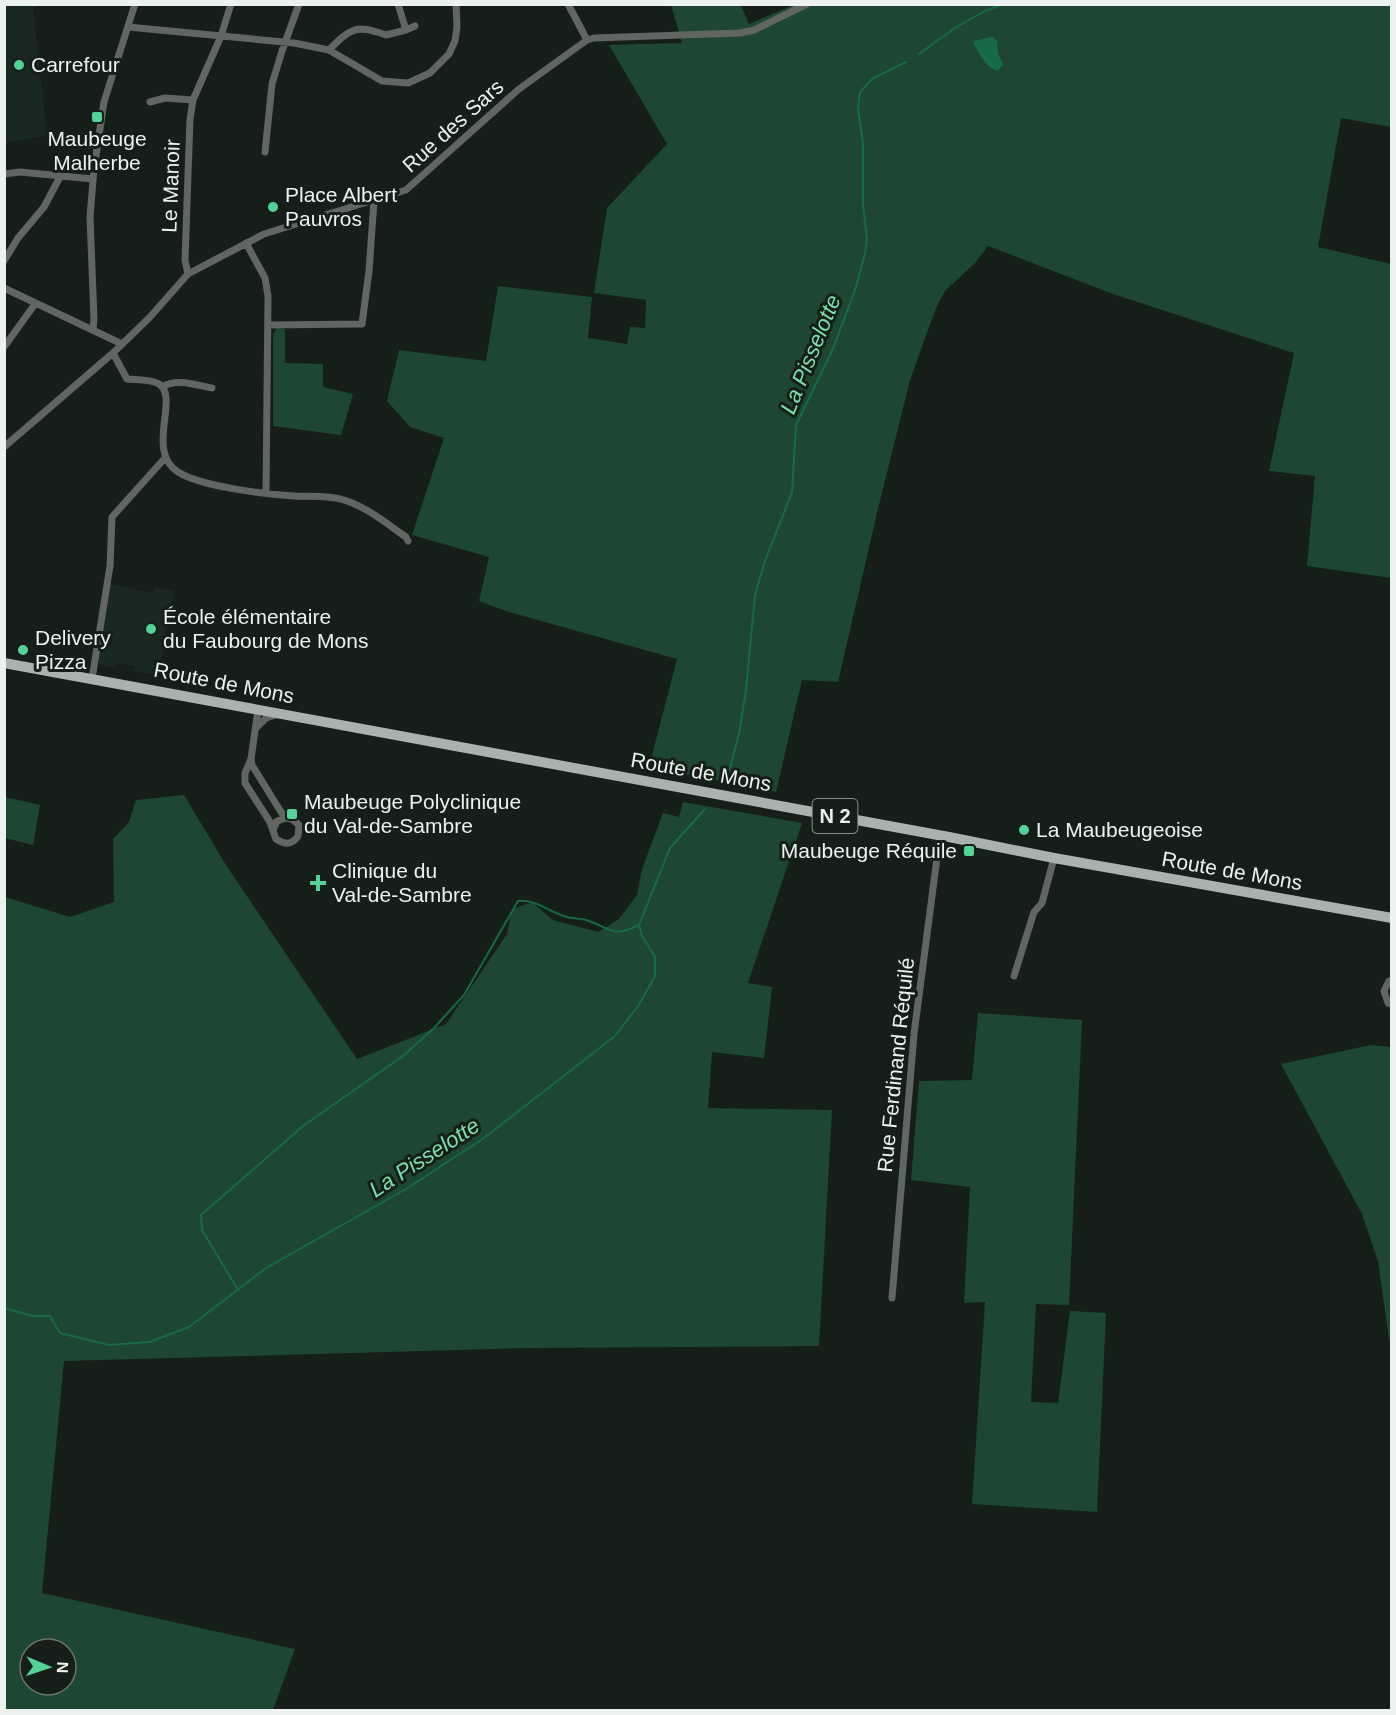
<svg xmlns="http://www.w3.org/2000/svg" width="1396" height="1715" viewBox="0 0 1396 1715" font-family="Arial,sans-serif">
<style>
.built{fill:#192820}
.green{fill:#1d4732;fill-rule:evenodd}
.water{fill:#166a46}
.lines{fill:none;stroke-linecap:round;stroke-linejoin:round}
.stream{stroke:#166a46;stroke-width:2}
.street{stroke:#616663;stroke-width:7}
.primary{stroke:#a9b2ac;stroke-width:10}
.poi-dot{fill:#53d396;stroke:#151e19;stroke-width:2}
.labels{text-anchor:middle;stroke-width:6;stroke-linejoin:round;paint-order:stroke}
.shield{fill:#151e19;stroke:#acb2af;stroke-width:1.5}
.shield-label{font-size:20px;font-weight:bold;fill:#ecf2ef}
.poi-label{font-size:21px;fill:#ecf2ef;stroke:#151e19;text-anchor:start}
.street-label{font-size:21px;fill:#ecf2ef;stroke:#151e19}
.water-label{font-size:22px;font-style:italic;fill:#78e3ad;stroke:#151e19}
</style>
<rect width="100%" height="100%" fill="#151e19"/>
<path class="built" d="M5,4L38,5L33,8L47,136L5,143Z
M111,584L153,593L155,587L174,591L158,676L135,671L134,666L116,663L114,667L102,665L99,663L98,653Z"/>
<path class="green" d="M796,4L1391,5V127L1341,118L1318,247L1391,264V578L1307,566L1315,476L1269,471L1294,353L1113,294L988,246L975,263L945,291L936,308L910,380L877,513L838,682L802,680L776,792L649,767L677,659L509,612L479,601L489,557L412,535L444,438L410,427L387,401L399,350L486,361L498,286L592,297L588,338L627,344L630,327L645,328L646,300L594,293L607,208L667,144L609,45L682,43L671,5H741L749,24Z
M277,328L285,329V363L323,364V387L353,394L341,435L273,426V335Z
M184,795L226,865L357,1059L446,1024L507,934L512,909L526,904L533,903L553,920L598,932L619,919L637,895L642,869L663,813L679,817L683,802L802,823L748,983L772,987L764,1058L712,1052L708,1108L832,1110L819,1346L529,1348L64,1361L42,1593L295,1649L273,1710H5L6,1631L4,1630L5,897L70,917L114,902L113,839L129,822L136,800ZM30,1649H66V1685H30Z
M5,797L40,805L33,845L5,838Z
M978,1013L1082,1020L1069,1305L1036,1304L1031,1402L1058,1403L1070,1311L1106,1313L1097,1512L972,1504L985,1302L964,1303L970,1187L911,1180L919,1081L972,1080Z
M1371,1045L1391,1047V1341L1389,1340L1378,1261L1362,1214L1281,1064Z"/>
<path class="water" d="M992,37L997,41L998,54L1003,64L998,71C985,67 978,52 973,41Z"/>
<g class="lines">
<path class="stream" d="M919,54L955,28L983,12L1003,4
M722,782L729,772L739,734L746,690L755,595L765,561L792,492L796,425L833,349L855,290L865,254L867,239L863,204V144L858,108L860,92L872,79L906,62
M238,1290L202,1230L201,1215L303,1126L403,1056L434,1028L464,995L518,901C537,899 550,913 567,917C574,919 580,918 586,920C612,928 611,939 639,925
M4,1308L33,1316H50L60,1333L109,1345L149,1342L189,1327L266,1268L406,1189L484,1138L615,1036L638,1006L655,976V957L642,936L639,925L670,848L705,809"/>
<path class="street" d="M568,4L587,40
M128,27L294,43L329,50L382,81L408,83L430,73L449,54L455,41L457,27L456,4
M406,30L415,26
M329,50C351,28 356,24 386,35L406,30L398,4
M150,102L165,98L193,100
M265,152L272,84L282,51L299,4
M4,174L20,172L93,179
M246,243L265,278L268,296L266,493
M4,261L18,238L44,207L61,175
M188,274L185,260L190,119L193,100L221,36L231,4
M4,288L122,344
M268,325L362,324L369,271L374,201
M93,329L94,319L90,217L94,169L104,102L135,4
M4,347L35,304
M113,353L127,379C136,380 151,379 159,384C180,397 145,451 178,472C202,487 265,494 294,496C310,497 328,495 344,500C367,507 387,524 406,537L408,541
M162,387C177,378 195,385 212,388
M4,447L113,353L150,317L188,274L264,234L406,190L519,89L587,40L594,38L740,33L754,30L807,4
M92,679L110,566L112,517L165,458
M256,728L266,718L276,715
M251,759L252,765L281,812L286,818L292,819L299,825L298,836C292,845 285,845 276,839L270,822L245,783V773L251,759L258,710
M273,830L277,821L286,818
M1014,976L1034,912L1042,903L1054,858
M1392,980L1389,981L1384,991L1388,1003L1392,1004
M892,1298L914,1034L940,835"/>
<path class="primary" d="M4,663L949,837L1054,858L1392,918"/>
</g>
<g class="poi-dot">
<circle cx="19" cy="65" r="6"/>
<rect x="91" y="111" width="12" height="12" rx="3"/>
<circle cx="273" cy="207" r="6"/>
<circle cx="151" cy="629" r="6"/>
<circle cx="23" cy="650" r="6"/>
<rect x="286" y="808" width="12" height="12" rx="3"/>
<circle cx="1024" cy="830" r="6"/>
<rect x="963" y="845" width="12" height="12" rx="3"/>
<path d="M315 874h6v6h6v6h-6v6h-6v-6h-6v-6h6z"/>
</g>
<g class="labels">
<rect class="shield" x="812.5" y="799" width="45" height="34" rx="4.5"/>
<g class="shield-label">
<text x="835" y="823">N 2</text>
</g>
<g class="poi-label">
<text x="31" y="72">Carrefour</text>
<text x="97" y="146" text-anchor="middle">Maubeuge<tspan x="97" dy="24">Malherbe</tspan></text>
<text x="285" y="202">Place Albert<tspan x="285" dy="24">Pauvros</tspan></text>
<text x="163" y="624">École élémentaire<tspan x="163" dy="24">du Faubourg de Mons</tspan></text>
<text x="35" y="645">Delivery<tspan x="35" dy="24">Pizza</tspan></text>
<text x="304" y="809">Maubeuge Polyclinique<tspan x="304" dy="24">du Val-de-Sambre</tspan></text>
<text x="1036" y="837">La Maubeugeoise</text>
<text x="957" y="858" text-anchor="end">Maubeuge Réquile</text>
<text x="332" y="878">Clinique du<tspan x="332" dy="24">Val-de-Sambre</tspan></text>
</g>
<g class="street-label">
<text transform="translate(453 126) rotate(-42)" y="7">Rue des Sars</text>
<text transform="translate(171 186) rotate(-88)" y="7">Le Manoir</text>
<text transform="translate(224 683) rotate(11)" y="7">Route de Mons</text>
<text transform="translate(701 772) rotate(10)" y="7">Route de Mons</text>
<text transform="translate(1232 871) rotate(10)" y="7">Route de Mons</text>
<text transform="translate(896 1065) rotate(-84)" y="7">Rue Ferdinand Réquilé</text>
</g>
<g class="water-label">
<text transform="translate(810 354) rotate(-68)" y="8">La Pisselotte</text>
<text transform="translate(424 1157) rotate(-33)" y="8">La Pisselotte</text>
</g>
</g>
<rect width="1396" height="1715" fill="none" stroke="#ecf2ef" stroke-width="12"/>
<g transform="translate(48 1667) rotate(92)"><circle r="28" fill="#151e19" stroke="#6b736f" stroke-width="1.5"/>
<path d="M0-4.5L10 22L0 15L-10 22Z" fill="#53d396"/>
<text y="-9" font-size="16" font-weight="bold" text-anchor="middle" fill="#ecf2ef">N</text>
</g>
</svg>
